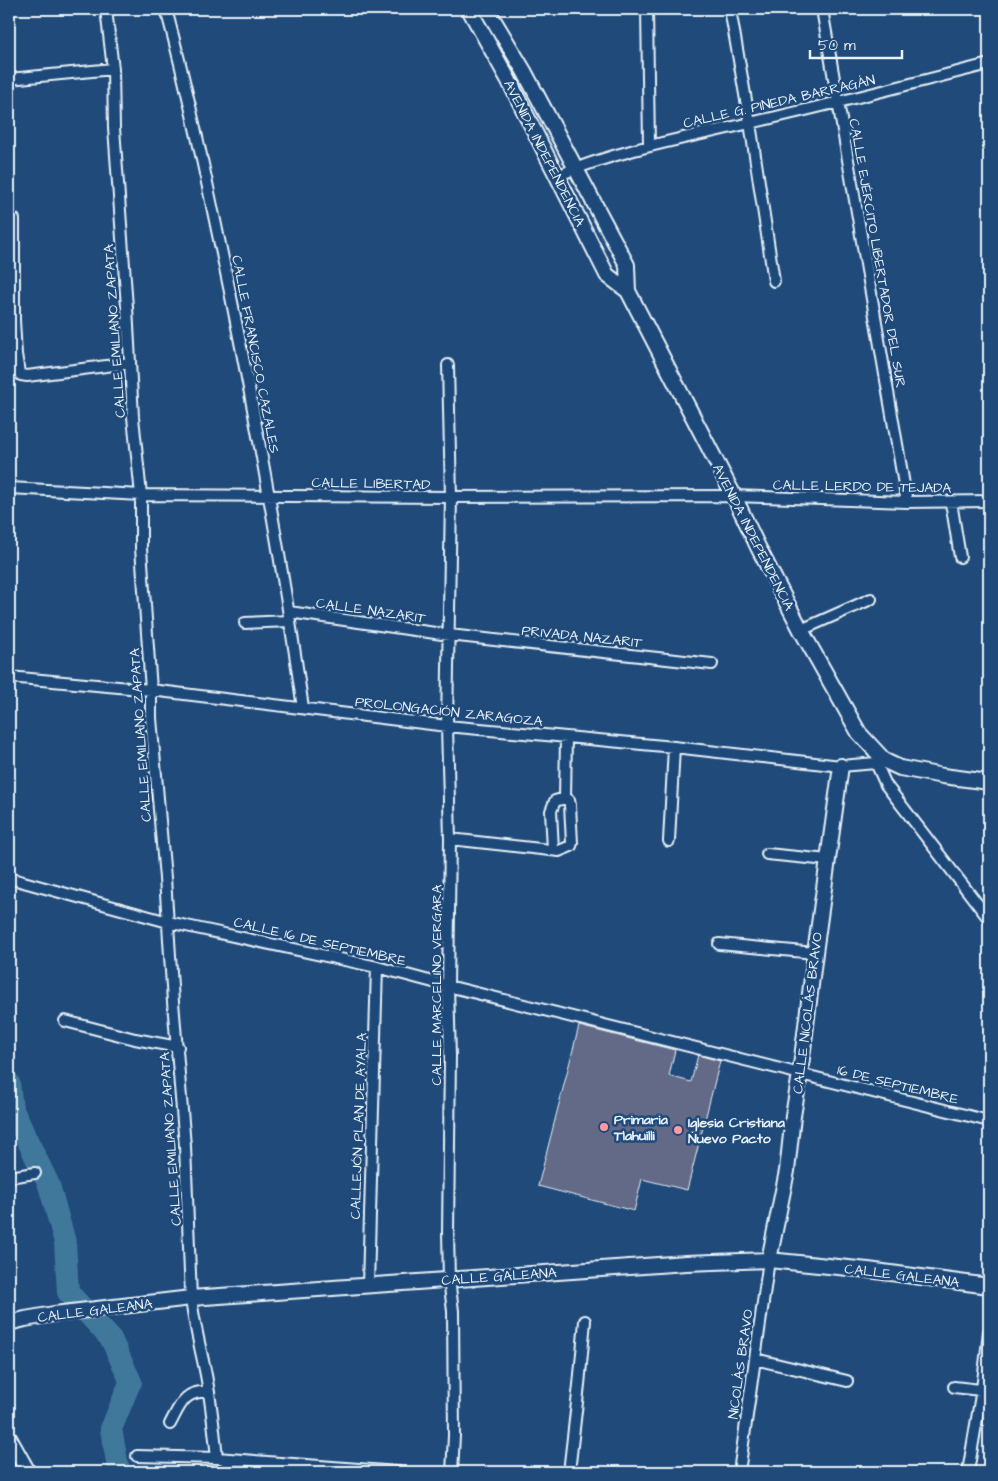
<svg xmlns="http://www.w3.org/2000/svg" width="998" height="1481" viewBox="0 0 998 1481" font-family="'Architects Daughter',sans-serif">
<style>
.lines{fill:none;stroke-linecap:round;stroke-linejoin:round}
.river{stroke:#40789c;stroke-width:22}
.building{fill:#636a87;stroke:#e8f1f8}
.street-casing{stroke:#e8f1f8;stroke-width:14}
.secondary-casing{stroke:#e8f1f8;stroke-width:18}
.street{stroke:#1f4a7a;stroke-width:10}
.secondary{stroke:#1f4a7a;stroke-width:14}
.poi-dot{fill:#ff9aa2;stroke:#1f4a7a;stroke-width:2}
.labels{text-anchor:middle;stroke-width:5;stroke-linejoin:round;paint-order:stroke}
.street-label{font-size:14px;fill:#e8f1f8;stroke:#1f4a7a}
.poi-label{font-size:14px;font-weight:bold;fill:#e8f1f8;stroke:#1f4a7a;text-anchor:start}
</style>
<rect width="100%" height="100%" fill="#1f4a7a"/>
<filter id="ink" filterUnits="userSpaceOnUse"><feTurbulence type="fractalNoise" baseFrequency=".02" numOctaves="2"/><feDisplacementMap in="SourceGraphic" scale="10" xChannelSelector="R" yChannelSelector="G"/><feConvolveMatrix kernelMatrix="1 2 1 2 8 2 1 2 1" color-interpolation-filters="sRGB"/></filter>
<g filter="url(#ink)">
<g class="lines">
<path class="river" d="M9,1083L12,1108L49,1185L65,1242L68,1292L111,1339L131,1382L129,1385L111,1429L119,1472"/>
</g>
<path class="building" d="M579,1026L675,1050L669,1076L691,1082L698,1055L720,1061L687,1190L642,1179L634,1211L538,1186Z"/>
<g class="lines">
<defs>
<path id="street" d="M106,9L113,69L114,128L127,307L133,417L141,495V548L151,690V718L165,878L173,1002L185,1146L191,1298C194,1323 200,1346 205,1370C211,1399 214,1429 217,1458
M166,9C191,102 210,197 230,292C258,430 283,568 303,708
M647,9L649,145
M730,9L750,123L774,281
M822,9L907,502
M9,79L113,69
M557,176C618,150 685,138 750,123C830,105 910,84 989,64
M14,219V320L16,354L19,373L21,375L27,376L130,363
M448,365L451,497L447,726L450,839L448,986L450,1056L448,1232L449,1279L453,1311L454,1436L452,1472
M9,488L141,495L451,497L734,496L907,502L989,501
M951,502L960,557
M289,612L449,635L712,664
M245,623L290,621
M801,630L871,599
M9,677L151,690L447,726L674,747L841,766L876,763L885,761
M876,763L886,785L989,919
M565,798L566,738
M450,839L559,851L571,846L572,843L570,805L569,800L565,798L555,801L551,811L553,850
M669,841L674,747
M767,854L828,860
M9,878L168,922L377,967L448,986L989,1121
M719,944L815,953
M65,1021L135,1039L178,1047
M9,1177L35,1173
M368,1285L377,967
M755,1359L847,1381
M954,1387L989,1391
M170,1424C180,1405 184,1390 209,1392
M137,1456L217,1458L398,1472
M226,1460L228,1472
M569,1472L579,1385L585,1321
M739,1472L769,1260
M968,1472L982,1389L989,1332"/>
<path id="secondary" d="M469,9L508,79L607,275L628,291
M487,9L524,71L627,265L628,291L734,496L758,547L801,630L859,733L885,761L900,768L943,776L989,782
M769,1260L787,1171L793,1116L800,1074L815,953L841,766
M9,1323L25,1319L54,1314L191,1298L686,1263L769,1260L868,1270L989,1286
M9,1438L28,1472"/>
</defs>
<use href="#street" class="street-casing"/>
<use href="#secondary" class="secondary-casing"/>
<use href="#street" class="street"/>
<use href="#secondary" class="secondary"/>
</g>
</g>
<g class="poi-dot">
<circle cx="604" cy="1127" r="5"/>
<circle cx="678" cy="1130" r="5"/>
</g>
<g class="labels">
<g class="street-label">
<text transform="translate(779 101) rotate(-13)" y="5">CALLE G. PINEDA BARRAGÁN</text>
<text transform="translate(545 153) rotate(63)" y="5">AVENIDA INDEPENDENCIA</text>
<text transform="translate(878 253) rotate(80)" y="5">CALLE EJÉRCITO LIBERTADOR DEL SUR</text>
<text transform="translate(114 331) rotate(-94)" y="5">CALLE EMILIANO ZAPATA</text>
<text transform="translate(256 354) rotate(79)" y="5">CALLE FRANCISCO CAZALES</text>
<text transform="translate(371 483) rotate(1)" y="5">CALLE LIBERTAD</text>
<text transform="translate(862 486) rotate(1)" y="5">CALLE LERDO DE TEJADA</text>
<text transform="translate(754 537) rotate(63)" y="5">AVENIDA INDEPENDENCIA</text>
<text transform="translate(371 610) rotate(8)" y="5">CALLE NAZARIT</text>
<text transform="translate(582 636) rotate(6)" y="5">PRIVADA NAZARIT</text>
<text transform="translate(449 711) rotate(6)" y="5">PROLONGACIÓN ZARAGOZA</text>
<text transform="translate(140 735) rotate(-94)" y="5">CALLE EMILIANO ZAPATA</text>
<text transform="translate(320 941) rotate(13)" y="5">CALLE 16 DE SEPTIEMBRE</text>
<text transform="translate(436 985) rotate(-90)" y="5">CALLE MARCELINO VERGARA</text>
<text transform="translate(807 1013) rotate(-83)" y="5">CALLE NICOLÁS BRAVO</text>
<text transform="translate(898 1084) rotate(14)" y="5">16 DE SEPTIEMBRE</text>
<text transform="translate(358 1126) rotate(-88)" y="5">CALLEJÓN PLAN DE AYALA</text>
<text transform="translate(170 1139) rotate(-94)" y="5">CALLE EMILIANO ZAPATA</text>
<text transform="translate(902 1275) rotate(7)" y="5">CALLE GALEANA</text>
<text transform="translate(499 1276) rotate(-4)" y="5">CALLE GALEANA</text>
<text transform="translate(95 1310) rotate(-7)" y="5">CALLE GALEANA</text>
<text transform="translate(740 1364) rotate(-82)" y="5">NICOLÁS BRAVO</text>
</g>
<g class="poi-label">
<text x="614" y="1124">Primaria<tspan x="614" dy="16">Tlahuilli</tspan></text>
<text x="688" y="1127">Iglesia Cristiana<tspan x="688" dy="16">Nuevo Pacto</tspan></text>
</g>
</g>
<rect width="998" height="1481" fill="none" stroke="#1f4a7a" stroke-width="30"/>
<rect x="15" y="15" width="968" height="1451" fill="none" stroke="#e8f1f8" stroke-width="2" filter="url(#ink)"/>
<path d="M810 50v8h92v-8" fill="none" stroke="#e8f1f8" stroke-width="2.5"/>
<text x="818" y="50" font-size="15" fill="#e8f1f8" stroke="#1f4a7a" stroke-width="4" paint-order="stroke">50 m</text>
</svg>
